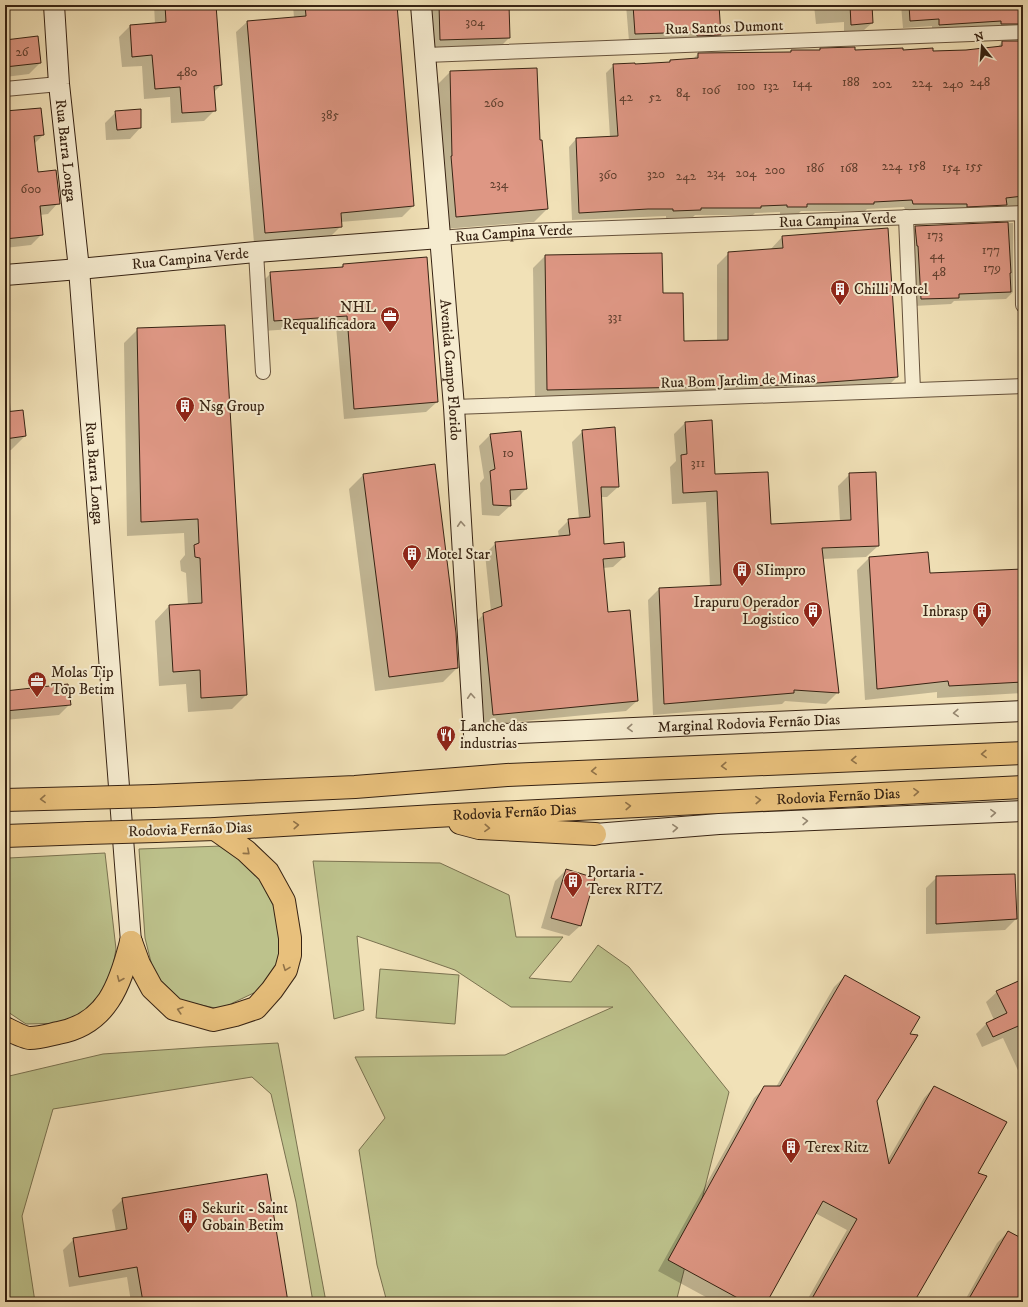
<svg xmlns="http://www.w3.org/2000/svg" width="1028" height="1307" viewBox="0 0 1028 1307" font-family="'IM FELL DW Pica',serif">
<style>
.green{fill:#bdc28c;stroke:#7a7250}
.shadow{fill:#0003}
.building{fill:#de9784;stroke:#372313}
.lines{fill:none;stroke-linecap:round;stroke-linejoin:round}
.street-casing{stroke:#66523c;stroke-width:16}
.secondary-casing{stroke:#372313;stroke-width:22}
.highway-casing{stroke:#372313;stroke-width:24}
.street{stroke:#f6ecd0;stroke-width:14}
.secondary{stroke:#f6ecd0;stroke-width:20}
.highway{stroke:#e8c07c;stroke-width:22}
.highway-bridge-casing{stroke:#372313;stroke-width:24;stroke-linecap:butt}
.highway-bridge{stroke:#e8c07c;stroke-width:22}
.oneway{stroke:#968872}
.oneway2{stroke:#907248}
.labels{text-anchor:middle;stroke-width:4;stroke-linejoin:round;paint-order:stroke}
.number-label{font-size:13px;fill:#61402f}
.street-label{font-size:15px;fill:#372313;stroke:#f6ecd0}
.poi-label{font-size:15px;fill:#372313;stroke:#f6ecd0;text-anchor:start}
</style>
<rect width="100%" height="100%" fill="#f1e1b7"/>
<filter id="stains"><feTurbulence type="fractalNoise" baseFrequency=".005" numOctaves="4"/><feColorMatrix values="0 0 0 0 .2 0 0 0 0 .09 0 0 0 0 .02 0 0 0 .5 -.17"/></filter>
<radialGradient id="worn" r=".72"><stop offset=".6" stop-color="#630" stop-opacity="0"/><stop offset="1" stop-color="#630" stop-opacity=".3"/></radialGradient>
<path class="green" d="M222,846L255,869L277,913L282,956L260,990L220,1009L182,1001L154,974L145,938L139,849Z
M105,853L116,949L110,983L73,1023L26,1024L5,1010V861L9,858Z
M313,861L440,863L509,895L516,937H563L529,978L571,982L598,945L629,967L729,1092L676,1302H387L377,1265L359,1150L385,1118L355,1057L505,1055L613,1007H511L455,970L357,936L364,1010L334,1019Z
M380,969L459,975L455,1024L376,1018Z
M278,1043L326,1302H313L296,1202L271,1094L252,1077L53,1109L22,1216L35,1302H5V1077L103,1054L205,1047Z"/>
<path class="shadow" d="M154,5H215L221,85L214,92L215,110L204,121L171,123L170,97L144,99L142,66L122,67L119,37L130,26L155,24Z
M293,5H396L413,206L402,217L340,222L341,226L330,237L254,243L236,32L247,22L294,18Z
M426,5H508L509,38L499,48L429,50Z
M626,5H718L720,35L713,42L629,41Z
M814,5H871L872,23L864,30L844,32V22L816,24Z
M901,5H1023V35L932,32V26L903,28Z
M37,37L40,63L29,74L5,77V41Z
M1023,41V216L906,211L904,207L867,209L865,211H801L798,214H780V212L755,213L753,215H695L693,217L666,218V216L572,220L569,147L576,139L610,137L606,73L614,65L634,66L668,63L670,61L693,59L698,54L789,53L791,51H819L820,49L932,53L997,48L1002,42Z
M536,69L539,141L547,209L534,222L444,229L437,85L450,72Z
M5,112L43,135L34,144L37,173L58,203L48,214L40,215L42,234L31,245L5,248Z
M116,112L140,128L130,139L106,140L105,123Z
M1013,223V292L1006,299L954,301L951,304L914,306L908,234L916,227Z
M782,237L897,377L885,389L535,401L533,268L545,256L662,294L683,342L717,341V265L729,253L770,250Z
M343,265L437,402L426,412L344,419L336,326L263,331L260,284L271,273L340,268Z
M224,326L246,695L232,709L188,712L186,684L159,686L155,621L169,606L188,605L186,573L181,571L180,561L185,555L184,533L127,536L124,343L138,329Z
M5,355L11,412L25,436L11,450L5,451Z
M685,423L714,475L770,525L840,522L838,486L850,474L878,546L866,557L822,559L838,692L826,704L785,701L782,704L653,715L648,600L659,589L710,587L706,502L672,504L670,467L676,461L674,434Z
M583,431L618,487L607,497H601L603,545L624,557L613,567L603,568L607,613L637,701L626,711L482,725L473,625L484,614L491,611L485,554L496,543L559,537L558,531L569,520L579,519L572,442Z
M490,435L526,489L515,500H510V506L499,516L482,515L480,483L484,478L479,446Z
M363,475L457,668L443,682L375,691L349,489Z
M927,553L929,575L1023,570V693L937,698V692L865,700L857,570L869,558Z
M5,692L70,704L59,715L5,720Z
M566,870L594,878L580,926L569,936L541,928L555,881Z
M937,877L1016,919L1005,930L926,934V888Z
M845,976L909,1034L876,1100L887,1161L924,1098L934,1087L977,1173L913,1302H806L847,1230L815,1213L766,1302H715L658,1271L754,1098L765,1087H776L834,987Z
M1023,980V1081L1003,1038L982,1047L976,1034L987,1023L994,1020L986,1002L997,992Z
M123,1199L287,1302H131L127,1277L69,1287L63,1250L74,1239L116,1232L112,1210Z
M1023,1230V1302H964L997,1243L1008,1232L1019,1238Z"/>
<path class="building" d="M165,5H216L222,85L214,86L216,111L182,113L180,87L155,89L152,55L132,57L130,25L166,22Z
M305,5H397L414,206L341,213L342,227L265,233L247,21L306,16Z
M439,5H509L510,38L440,40Z
M633,5H719L721,35L697,36L696,32L635,34Z
M850,5H872L873,23L851,25Z
M909,5H1022L1023,24H1001V21L939,25V19L910,21Z
M38,36L41,63L5,67V40Z
M1002,41H1020L1023,82V196L1006,198L1007,205L967,207V204H913L912,200L874,202V204H807V207H787V205L761,206V208H701V210L673,211V209H648L579,213L576,138L618,136L613,64L635,63V64L670,62V60L698,58V53L791,52V50H820V48L855,47V50L903,48V50L933,48V51L966,50L1002,46Z
M537,68L540,140H542L548,209L456,217L451,156H452L450,71Z
M41,108L44,135L34,136L38,172L56,170L60,204L40,206L43,235L5,239V111Z
M141,109V128L117,130L115,111Z
M1008,222L1011,273H1010L1011,292L959,294V298L921,299L918,246H917L915,226Z
M888,228L898,377L789,385L547,390L545,255L662,253L663,293H683L684,341L728,340V252L783,248L782,236Z
M427,257L438,402L354,409L347,316L274,321L270,272L343,267V264Z
M225,325L247,695L201,698L200,670L173,672L169,605L202,603L200,558L195,557L194,545L199,543L198,519L141,522L137,328Z
M23,410L26,436L5,439V412Z
M712,420L715,474L768,472L771,524L851,520L849,473L876,472L879,546L822,548L839,693L794,690V693L664,704L659,588L721,585L717,491L683,493L681,455L687,454L685,422Z
M615,427L619,487H601L604,544L624,542L625,557L603,559L608,612L630,610L638,701L493,715L483,613L502,606L495,542L570,535L568,519L590,517L582,430Z
M521,431L527,489L510,490L511,506L493,505L490,471L495,469L490,434Z
M435,464L456,633L458,668L389,677L363,474Z
M928,552L930,573L1023,569V682L949,686L948,681L877,689L869,557Z
M68,684L71,705L5,711V691Z
M566,869L595,878L581,926L551,918Z
M1015,874L1017,919L936,924V876Z
M845,975L920,1017L910,1034L918,1035L877,1101L889,1164L934,1086L1007,1122L978,1173L987,1176L914,1302H810L857,1219L823,1201L767,1302H745L668,1260L764,1086H780Z
M1023,979V1024L993,1037L986,1023L1007,1013L996,991Z
M267,1174L288,1302H143L137,1267L79,1277L73,1238L127,1229L122,1198Z
M1008,1231L1023,1239V1302H967Z"/>
<g class="lines">
<defs>
<g id="street">
<path d="M426,55L1023,32"/>
<path d="M5,89L59,84"/>
<path d="M1022,213L1023,305"/>
<path d="M906,217L913,390"/>
<path id="s1" d="M440,238L529,231L1023,213"/>
<path d="M256,252L263,372"/>
<path d="M454,407L1023,386"/>
</g>
<g id="secondary">
<path id="s2" d="M54,5L59,84L79,269L131,942"/>
<path id="s3" d="M421,5L454,407L474,735L1023,711"/>
<path id="s4" d="M5,275L79,269L256,252L440,238"/>
<path d="M595,834L719,824L1023,811"/>
</g>
<g id="highway">
<path d="M154,796L355,787L507,775L1023,753"/>
<path d="M5,800L82,798"/>
<path d="M460,823L479,828L595,834"/>
<path id="s5" d="M156,831L215,829L435,816L1023,787"/>
<path d="M5,836L88,833"/>
<path d="M131,942L139,964L152,988L174,1009L213,1020L235,1015L256,1008L272,990L286,970L290,955V938L284,901L268,872L246,851L215,829"/>
<path d="M5,1028C11,1031 24,1038 30,1038C39,1038 49,1035 58,1033C107,1024 120,985 131,942"/>
</g>
</defs>
<use href="#street" class="street-casing"/>
<use href="#secondary" class="secondary-casing"/>
<use href="#highway" class="highway-casing"/>
<use href="#street" class="street"/>
<use href="#secondary" class="secondary"/>
<use href="#highway" class="highway"/>
<defs>
<path id="highway-bridge" d="M82,798L154,796
M88,833L156,831"/>
</defs>
<use href="#highway-bridge" class="highway-bridge-casing"/>
<use href="#highway-bridge" class="highway-bridge"/>
</g>
<defs><path id="oneway-chevron" d="M-2-3.5L2.5 0L-2 3.5" fill="none" stroke-width="1.6" stroke-linecap="round" stroke-linejoin="round"/></defs>
<g class="oneway">
<use href="#oneway-chevron" transform="translate(461 524) rotate(-94)"/>
<use href="#oneway-chevron" transform="translate(471 696) rotate(-94)"/>
<use href="#oneway-chevron" transform="translate(956 713) rotate(177)"/>
<use href="#oneway-chevron" transform="translate(630 728) rotate(177)"/>
<use href="#oneway-chevron" transform="translate(993 813) rotate(-3)"/>
<use href="#oneway-chevron" transform="translate(805 821) rotate(-2)"/>
<use href="#oneway-chevron" transform="translate(675 828) rotate(-4)"/>
</g>
<g class="oneway2">
<use href="#oneway-chevron" transform="translate(984 754) rotate(178)"/>
<use href="#oneway-chevron" transform="translate(854 760) rotate(177)"/>
<use href="#oneway-chevron" transform="translate(724 766) rotate(177)"/>
<use href="#oneway-chevron" transform="translate(594 771) rotate(177)"/>
<use href="#oneway-chevron" transform="translate(916 792) rotate(-3)"/>
<use href="#oneway-chevron" transform="translate(43 799) rotate(178)"/>
<use href="#oneway-chevron" transform="translate(758 800) rotate(-3)"/>
<use href="#oneway-chevron" transform="translate(628 806) rotate(-3)"/>
<use href="#oneway-chevron" transform="translate(296 825) rotate(-4)"/>
<use href="#oneway-chevron" transform="translate(487 828) rotate(3)"/>
<use href="#oneway-chevron" transform="translate(247 852) rotate(41)"/>
<use href="#oneway-chevron" transform="translate(286 968) rotate(111)"/>
<use href="#oneway-chevron" transform="translate(120 979) rotate(113)"/>
<use href="#oneway-chevron" transform="translate(180 1010) rotate(-163)"/>
</g>
<defs>
<symbol id="building-pin" viewBox="-11 -11 22 30"><path d="M0 17L-7.5 6A9.5 9.5 0 1 1 7.5 6Z" fill="#8f2418" stroke="#f6ecd0"/><path d="M-4-6H4V6H1V3H-1V6H-4ZM-2.5-4.3h1.7v1.8h-1.7ZM.8-4.3h1.7v1.8H.8ZM-2.5-1h1.7V.8h-1.7ZM.8-1h1.7V.8H.8Z" fill="#fff"/></symbol>
<symbol id="office-pin" viewBox="-11 -11 22 30"><path d="M0 17L-7.5 6A9.5 9.5 0 1 1 7.5 6Z" fill="#8f2418" stroke="#f6ecd0"/><path d="M-6-3h4V-5.5h4V-3h4V5H-6ZM-1-4.5V-3h2v-1.5ZM-6 0V1H6V0Z" fill="#fff"/></symbol>
<symbol id="restaurant-pin" viewBox="-11 -11 22 30"><path d="M0 17L-7.5 6A9.5 9.5 0 1 1 7.5 6Z" fill="#8f2418" stroke="#f6ecd0"/><path d="M-5-6h1v4h1v-4h1v4h1v-4h1v5L-1.5 .5V6h-2V.5L-5-1ZM5-6V6H3V1.5H1.5Q1.5-4 5-6Z" fill="#fff"/></symbol>
</defs>
<g fill-rule="evenodd">
<use href="#building-pin" x="829" y="278" width="22" height="30"/>
<use href="#office-pin" x="379" y="305" width="22" height="30"/>
<use href="#building-pin" x="174" y="395" width="22" height="30"/>
<use href="#building-pin" x="401" y="543" width="22" height="30"/>
<use href="#building-pin" x="731" y="559" width="22" height="30"/>
<use href="#building-pin" x="802" y="600" width="22" height="30"/>
<use href="#building-pin" x="971" y="600" width="22" height="30"/>
<use href="#office-pin" x="26" y="670" width="22" height="30"/>
<use href="#restaurant-pin" x="435" y="724" width="22" height="30"/>
<use href="#building-pin" x="562" y="870" width="22" height="30"/>
<use href="#building-pin" x="780" y="1136" width="22" height="30"/>
<use href="#building-pin" x="177" y="1206" width="22" height="30"/>
</g>
<g class="labels">
<g class="number-label">
<text x="475" y="26">304</text>
<text x="22" y="56">26</text>
<text x="187" y="76">480</text>
<text x="851" y="86">188</text>
<text x="980" y="86">248</text>
<text x="802" y="87">144</text>
<text x="922" y="87">224</text>
<text x="882" y="88">202</text>
<text x="953" y="88">240</text>
<text x="746" y="90">100</text>
<text x="771" y="90">132</text>
<text x="711" y="94">106</text>
<text x="683" y="97">84</text>
<text x="626" y="101">42</text>
<text x="655" y="101">52</text>
<text x="494" y="107">260</text>
<text x="330" y="119">385</text>
<text x="892" y="170">224</text>
<text x="917" y="170">158</text>
<text x="974" y="170">155</text>
<text x="951" y="171">154</text>
<text x="815" y="172">186</text>
<text x="849" y="172">168</text>
<text x="775" y="174">200</text>
<text x="716" y="177">234</text>
<text x="746" y="177">204</text>
<text x="656" y="178">320</text>
<text x="608" y="179">360</text>
<text x="686" y="180">242</text>
<text x="499" y="188">234</text>
<text x="31" y="193">600</text>
<text x="935" y="239">173</text>
<text x="991" y="254">177</text>
<text x="937" y="259">44</text>
<text x="992" y="272">179</text>
<text x="939" y="276">48</text>
<text x="615" y="321">331</text>
<text x="508" y="457">10</text>
<text x="698" y="467">311</text>
</g>
<g class="street-label">
<text transform="translate(724 27) rotate(-2)" y="5">Rua Santos Dumont</text>
<text dy="5" stroke="none"><textPath href="#s2" startOffset="146">Rua Barra Longa</textPath></text>
<text dy="5" stroke="none"><textPath href="#s1" startOffset="398">Rua Campina Verde</textPath></text>
<text dy="5" stroke="none"><textPath href="#s1" startOffset="74">Rua Campina Verde</textPath></text>
<text dy="5" stroke="none"><textPath href="#s4" startOffset="186">Rua Campina Verde</textPath></text>
<text dy="5" stroke="none"><textPath href="#s3" startOffset="366">Avenida Campo Florido</textPath></text>
<text transform="translate(738 380) rotate(-2)" y="5">Rua Bom Jardim de Minas</text>
<text dy="5" stroke="none"><textPath href="#s2" startOffset="470">Rua Barra Longa</textPath></text>
<text dy="5" stroke="none"><textPath href="#s3" startOffset="1007">Marginal Rodovia Fernão Dias</textPath></text>
<text dy="5" stroke="none"><textPath href="#s5" startOffset="683">Rodovia Fernão Dias</textPath></text>
<text dy="5" stroke="none"><textPath href="#s5" startOffset="359">Rodovia Fernão Dias</textPath></text>
<text transform="translate(190 829) rotate(-2)" y="5">Rodovia Fernão Dias</text>
</g>
<g class="poi-label">
<text x="854" y="294">Chilli Motel</text>
<text x="376" y="312" text-anchor="end">NHL<tspan x="376" dy="17">Requalificadora</tspan></text>
<text x="199" y="411">Nsg Group</text>
<text x="426" y="559">Motel Star</text>
<text x="756" y="575">SIimpro</text>
<text x="799" y="607" text-anchor="end">Irapuru Operador<tspan x="799" dy="17">Logistico</tspan></text>
<text x="968" y="616" text-anchor="end">Inbrasp</text>
<text x="51" y="677">Molas Tip<tspan x="51" dy="17">Top Betim</tspan></text>
<text x="460" y="731">Lanche das<tspan x="460" dy="17">industrias</tspan></text>
<text x="587" y="877">Portaria -<tspan x="587" dy="17">Terex RITZ</tspan></text>
<text x="805" y="1152">Terex Ritz</text>
<text x="202" y="1213">Sekurit - Saint<tspan x="202" dy="17">Gobain Betim</tspan></text>
</g>
</g>
<rect width="1028" height="1307" fill="none" stroke="#f1e1b7" stroke-width="20"/>
<rect x="6" y="6" width="1016" height="1295" fill="none" stroke="#372313" stroke-width="2"/>
<rect x="10" y="10" width="1008" height="1287" fill="none" stroke="#372313"/>
<g transform="translate(982 46) rotate(343)" stroke="#f6ecd0" stroke-width="3" paint-order="stroke">
<path d="M0-3L7 15L0 10L-7 15Z" fill="#372313"/>
<text y="-6" font-size="11" font-weight="bold" text-anchor="middle" fill="#372313">N</text>
</g>
<rect width="100%" height="100%" filter="url(#stains)"/>
<rect width="100%" height="100%" fill="url(#worn)"/>
</svg>
